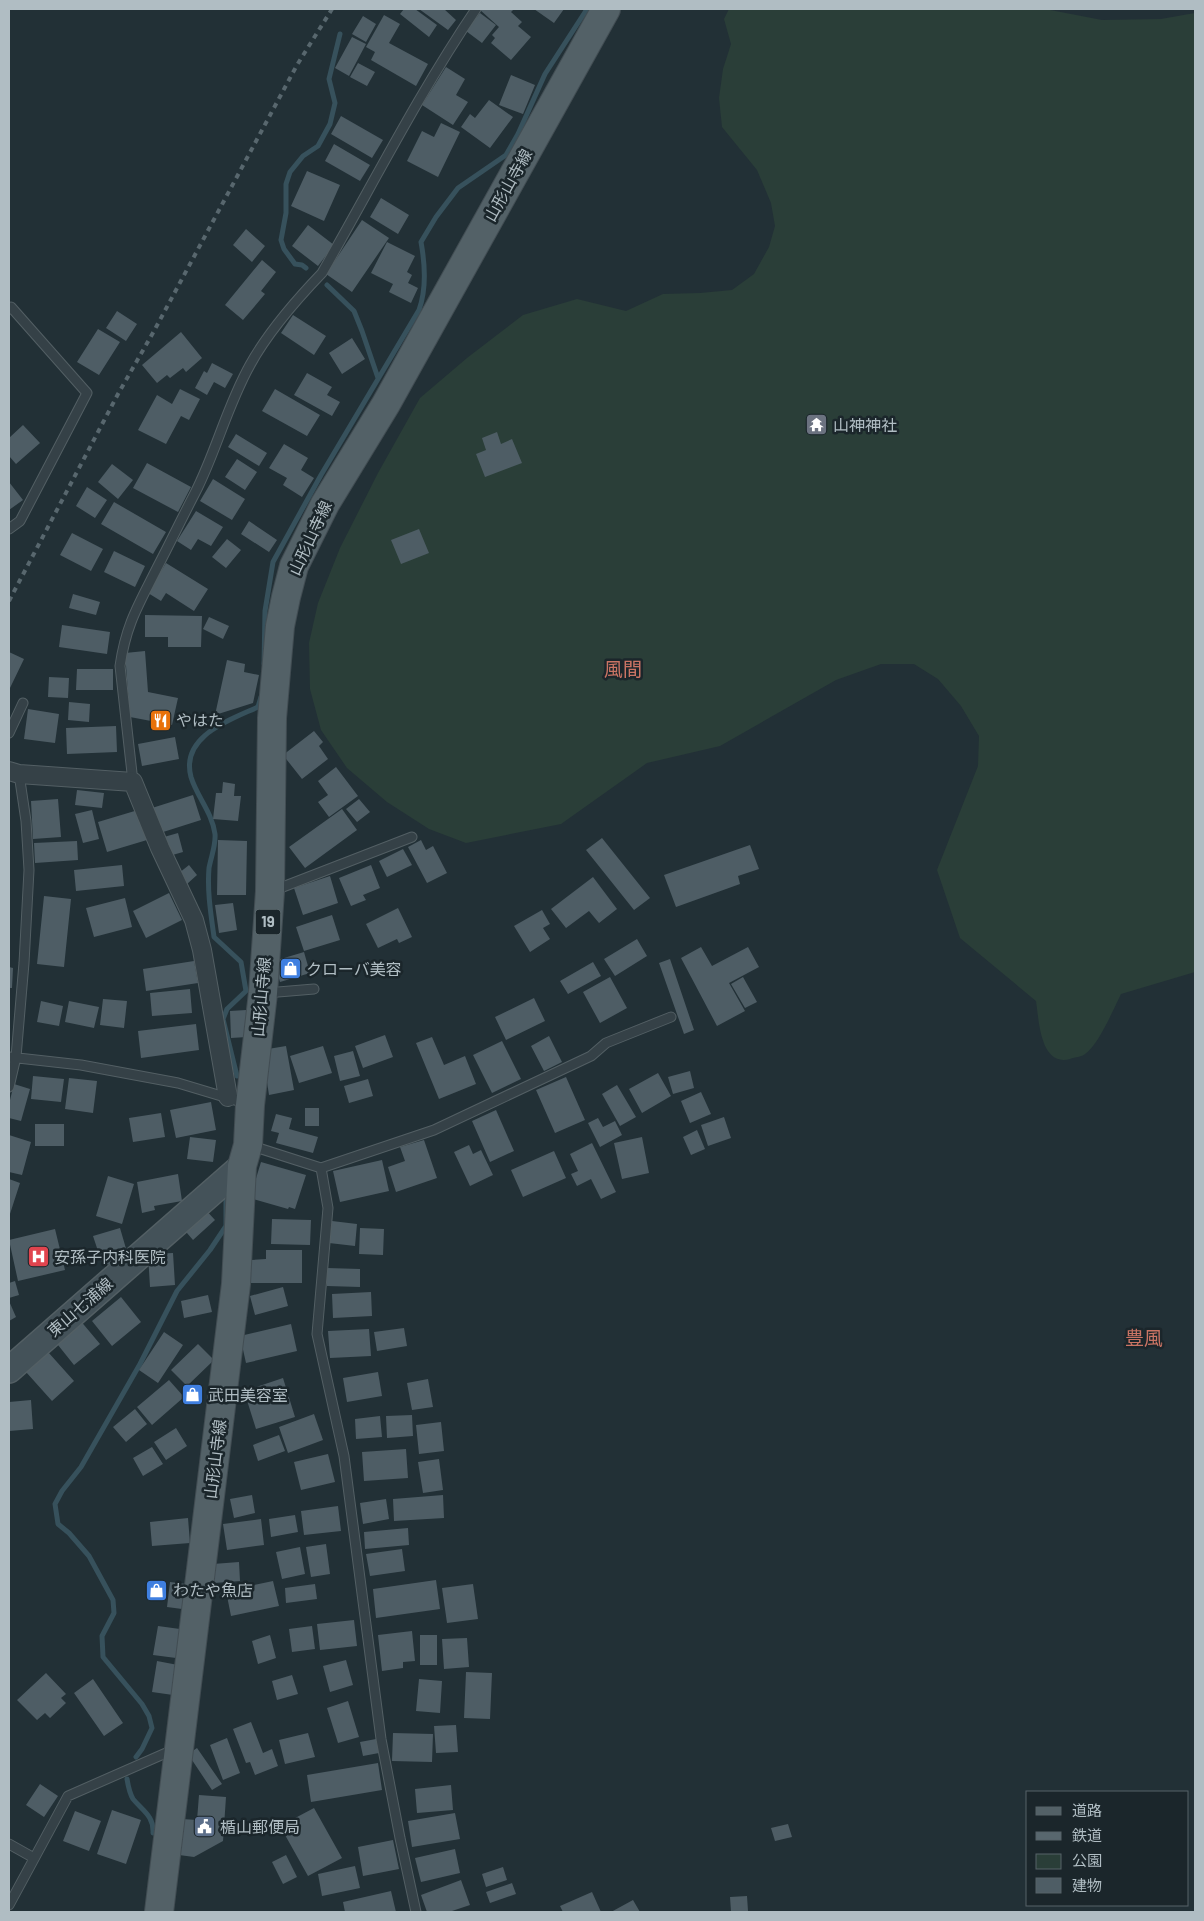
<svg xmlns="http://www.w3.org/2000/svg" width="1204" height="1921" viewBox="0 0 1204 1921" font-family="Barlow,'Noto Sans JP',sans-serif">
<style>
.green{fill:#2a3e38}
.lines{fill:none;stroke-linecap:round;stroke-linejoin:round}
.stream{stroke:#37515c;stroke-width:5}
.building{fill:#4e5d65}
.lane-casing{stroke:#535f64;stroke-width:11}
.street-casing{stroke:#535f64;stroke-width:20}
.secondary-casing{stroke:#535f64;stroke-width:28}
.primary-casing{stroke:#424d53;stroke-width:30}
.lane{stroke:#354147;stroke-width:9}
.street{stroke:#354147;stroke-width:18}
.secondary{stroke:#445259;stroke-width:25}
.primary{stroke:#536167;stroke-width:28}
.rail{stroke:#58676e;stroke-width:4;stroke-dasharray:5 5;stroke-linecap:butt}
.labels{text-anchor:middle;stroke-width:5;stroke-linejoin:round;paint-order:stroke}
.shield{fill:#1b262b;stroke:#839095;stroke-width:1}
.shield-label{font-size:15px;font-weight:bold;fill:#b0bdc3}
.street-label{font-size:16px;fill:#b0bdc3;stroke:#1b262b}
.poi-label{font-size:16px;fill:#b0bdc3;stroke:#1b262b;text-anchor:start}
.quarter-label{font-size:19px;fill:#ca7464;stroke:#1b262b}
</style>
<rect width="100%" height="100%" fill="#223036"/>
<path class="green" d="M729,9H1045L1102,20L1161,19L1195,13V972L1121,994C1114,1008 1098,1046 1085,1054C1082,1057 1075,1057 1070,1059C1040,1067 1039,1020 1036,1001L960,938L937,870L978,766L979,736L961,706L938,679L914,664H881L836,680L720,746L647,763L561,824L466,843L429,829L387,802L347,768L321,730L310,689L309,643L318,603L340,548L378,473L420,398L467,358L523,315L577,299L626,311L663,294L700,293L732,290L754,274L769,247L775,226L771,203L757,170L722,127L719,98L723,69L731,44L724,19Z"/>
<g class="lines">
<path class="stream" d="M306,268L302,265L295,264L284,249L281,240L286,213V184L290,172L303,156L318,146L330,124L335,103L329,79L340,34
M327,285L354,311L362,331L378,378
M264,664L265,611L273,562L321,475L419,310C427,288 425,264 421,242L436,217L458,188L506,155L518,134L545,74L587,9
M237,1076L223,1019L227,1009L246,991L241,962L214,937C211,915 207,891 209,868C211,857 216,845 215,834C212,812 197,797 191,777C180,736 230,720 258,707L261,697
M136,1757L142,1749L152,1728L149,1716L142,1704L103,1657L102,1636L114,1613L113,1600L89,1556L69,1533L58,1524L55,1504L62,1491L81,1467L140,1364L177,1291L210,1250L226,1226V1195
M127,1779C128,1785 130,1794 133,1799C143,1811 154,1816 153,1833"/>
</g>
<path class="building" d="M404,9H415L437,25L429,37L400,14Z
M419,9H444L456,20L448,30Z
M479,9H514L511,12L522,22L518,26L531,37L511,60L491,43L495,38L492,35L499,27Z
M534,9H564L554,23Z
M480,13L496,25L482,43L466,31Z
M384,15L400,24L389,43L428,64L416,86L371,60L375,52L366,47Z
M363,16L376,24L366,42L352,34Z
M352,37L366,44L349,76L335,68Z
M358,63L375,72L367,86L350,77Z
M446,67L465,79L456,95L468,102L453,125L422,105Z
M511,75L535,85L523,114L499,105Z
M489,100L513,117L490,148L461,127L470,114L475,118Z
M341,116L383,140L372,158L331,134Z
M441,123L460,132L438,177L407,161L422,131L434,137Z
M334,144L370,165L360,181L325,161Z
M307,171L340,185L324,221L291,206Z
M381,198L409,215L398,234L370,217Z
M362,220L389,238L352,292L326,274Z
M308,225L334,245L318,266L292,246Z
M246,229L265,246L252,262L233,245Z
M387,242L415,256L407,272L412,275L408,283L418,288L411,303L389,292L393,284L371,273Z
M262,260L276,272L261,291L265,294L243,320L225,305Z
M117,311L137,324L126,341L106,328Z
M293,315L326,336L314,355L281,333Z
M98,329L120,342L99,375L77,362Z
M181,332L202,358L186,372L183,368L170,378L167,375L157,383L142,365Z
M352,338L365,359L342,374L329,353Z
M212,363L233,374L225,388L214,382L207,395L195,388L204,371L207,373Z
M307,373L332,387L327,395L340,402L332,416L294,395Z
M180,389L200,399L189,420L181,416L166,444L138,430L157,395L172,404Z
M275,389L320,415L307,436L262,411Z
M23,425L40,443L16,464L9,456V438Z
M497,432L501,444L512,439L522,463L485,477L476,454L486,450L482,438Z
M236,434L267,453L259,466L228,447Z
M284,444L308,458L301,470L314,478L302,497L283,485L287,478L269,468Z
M237,459L257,472L245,490L225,477Z
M147,463L191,487L178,512L133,488Z
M112,464L133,480L118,499L98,482Z
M213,479L245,499L232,520L200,501Z
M9,482L23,500L9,510Z
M87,487L107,500L95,518L76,506Z
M114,502L166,532L153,554L101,524Z
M196,511L223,527L211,546L198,539L191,550L177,541Z
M249,521L277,540L269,552L241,534Z
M419,529L429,553L401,564L391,540Z
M72,533L103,549L91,571L60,555Z
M227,539L241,550L226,568L212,557Z
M114,551L145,566L135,587L104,572Z
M166,563L208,589L194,611L166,593L161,601L148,593Z
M73,594L100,602L96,615L69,608Z
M145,615L202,616L201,647H168V637H145Z
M209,617L229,626L223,639L203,629Z
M62,625L110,632L107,654L59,647Z
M145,651L148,692L178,698L172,725L130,717L125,653Z
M9,652L24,659L10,688H9Z
M227,660L245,664L244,672L259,675L253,703L215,715Z
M77,669H113V690H76Z
M49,677L69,678L68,698L48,697Z
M69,702L90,704L89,722L68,720Z
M28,709L59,714L55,743L24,739Z
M116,726L117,752L67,754L66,728Z
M314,731L323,742L319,746L328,759L302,779L283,755Z
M175,737L179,759L142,766L138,744Z
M336,767L358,796L329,817L318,802L328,795L318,781Z
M223,782L235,784L234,796H241L238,821L213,819L216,793H222Z
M77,790L104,793L102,808L75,805Z
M193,795L201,820L160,833L152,808Z
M58,799L61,837L33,839L31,801Z
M359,799L370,812L357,822L346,809Z
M342,809L357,830L305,868L289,847Z
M92,810L99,839L83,843L75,814Z
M138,810L147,840L107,852L98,822Z
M178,833L183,852L169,856L164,837Z
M602,838L650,898L634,910L586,850Z
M218,840L247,841L246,895H217Z
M421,840L426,850L433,846L447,873L427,883L408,847Z
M77,841L78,860L35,863L34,843Z
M750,845L759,869L738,876L740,884L676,907L664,875Z
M403,849L412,865L387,877L379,861Z
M122,865L124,886L76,891L74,870Z
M189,865L197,875L187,884L179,873Z
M371,865L380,888L363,895L366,900L351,906L339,878Z
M330,876L338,903L303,915L294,888Z
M593,877L617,909L599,923L589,911L566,928L551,909Z
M169,893L182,920L146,938L133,911Z
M44,896L71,899L64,967L37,964Z
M125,898L132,927L94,937L86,908Z
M233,903L237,930L219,933L215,905Z
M398,908L412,937L399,943L397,939L378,948L366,924Z
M542,910L550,924L543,928L550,939L530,952L514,926Z
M332,915L340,940L304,951L296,927Z
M637,939L647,956L615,976L604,959Z
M701,947L712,966L748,947L759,967L729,983L745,1011L717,1026L681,958Z
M304,952L310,973L280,982L274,961Z
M670,959L694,1030L684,1034L659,963Z
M194,961L198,983L146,991L143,969Z
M593,962L601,976L568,994L560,981Z
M9,967L13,968L12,988H9Z
M610,977L627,1008L600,1023L583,992Z
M743,977L757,1002L745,1008L731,984Z
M190,989L192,1013L152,1016L150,993Z
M534,998L545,1021L506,1040L495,1017Z
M103,999L127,1001L124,1028L100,1025Z
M41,1001L63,1006L59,1026L37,1022Z
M69,1001L99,1007L94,1028L65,1022Z
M246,1010L247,1037L231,1038L230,1011Z
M196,1024L199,1050L141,1058L138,1031Z
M385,1035L393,1057L363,1068L355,1046Z
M549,1036L562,1062L544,1071L531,1046Z
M432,1037L444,1065L465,1056L476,1084L439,1099L416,1043Z
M502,1041L521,1079L492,1093L473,1055Z
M286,1046L294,1090L269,1095L262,1050Z
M323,1046L332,1073L299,1083L290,1056Z
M353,1051L360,1076L340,1081L334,1056Z
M690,1071L694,1088L673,1094L668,1077Z
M658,1073L671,1096L642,1113L629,1089Z
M33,1076L64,1079L61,1102L31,1099Z
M566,1077L585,1120L555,1133L536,1090Z
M69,1078L97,1081L93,1113L65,1109Z
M368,1079L373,1096L349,1103L344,1086Z
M14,1084L30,1089L21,1121L9,1118V1104Z
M617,1085L636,1117L620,1126L602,1094Z
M701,1092L711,1114L690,1123L681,1101Z
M211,1102L216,1130L176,1138L170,1110Z
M305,1108H319V1126H305Z
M496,1110L514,1151L490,1162L472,1121Z
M161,1113L165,1137L133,1142L129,1118Z
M276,1114L292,1118L289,1129L318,1137L313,1153L276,1143L279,1133L271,1131Z
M724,1117L731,1138L708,1146L701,1125Z
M598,1118L603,1127L615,1121L622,1135L600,1147L588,1123Z
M35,1124H64V1146H35Z
M697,1130L705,1149L691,1155L683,1137Z
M9,1135L31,1142L22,1175L9,1172Z
M190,1137L216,1140L213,1162L187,1159Z
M642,1137L649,1173L622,1179L614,1143Z
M424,1140L437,1178L396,1192L388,1167L405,1161L400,1147Z
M592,1143L616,1192L601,1199L591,1179L577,1186L571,1174L578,1171L570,1154Z
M469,1145L473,1154L481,1150L493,1175L470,1186L454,1152Z
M554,1151L566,1178L523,1197L511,1170Z
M382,1160L389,1191L340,1202L333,1171Z
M261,1162L306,1175L295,1209L289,1207L288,1209L250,1198Z
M178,1174L182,1201L154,1206L155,1210L142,1213L137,1182Z
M108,1176L134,1184L122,1224L96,1216Z
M9,1179L20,1183L9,1217Z
M203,1207L215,1220L193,1240L181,1226Z
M272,1219L311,1220L310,1245L271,1244Z
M332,1221L357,1224L355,1246L329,1243Z
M120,1228L127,1252L121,1254L122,1260L103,1266L93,1236Z
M360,1228L384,1229L383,1255L359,1254Z
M55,1229L65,1270L18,1281L9,1240Z
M266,1250H302V1283H251V1260L266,1259Z
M173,1253L175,1285L150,1287L148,1254Z
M327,1268L360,1269V1287L327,1286Z
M15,1281L19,1295L9,1298V1283Z
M283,1287L288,1306L255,1315L250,1296Z
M371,1292L372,1316L333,1318L332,1294Z
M208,1295L212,1312L184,1318L181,1301Z
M121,1297L141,1322L112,1346L92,1321Z
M9,1301L16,1317L9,1321Z
M79,1319L100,1344L74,1365L54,1340Z
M291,1324L297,1351L246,1363L240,1336Z
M404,1328L407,1346L377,1351L374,1332Z
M369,1329L371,1356L330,1358L328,1331Z
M164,1332L183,1345L158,1383L139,1370Z
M198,1344L214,1360L187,1386L171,1370Z
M48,1352L74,1381L52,1401L26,1372Z
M378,1372L382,1396L347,1402L343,1378Z
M283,1378L295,1417L256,1429L244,1391Z
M428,1379L433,1407L412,1410L407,1383Z
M169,1380L184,1397L152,1425L137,1407Z
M31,1400L33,1429L9,1431V1402Z
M135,1409L147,1424L126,1442L113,1427Z
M314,1414L323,1440L288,1453L279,1427Z
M412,1415L413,1436L387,1438L386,1416Z
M380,1416L382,1437L356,1439L355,1419Z
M441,1422L444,1451L419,1454L416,1425Z
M176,1428L187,1446L166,1460L154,1442Z
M279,1435L285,1451L258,1461L253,1445Z
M152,1447L163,1464L143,1476L133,1458Z
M406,1449L408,1478L364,1481L362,1452Z
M328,1454L335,1482L301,1490L294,1462Z
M439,1459L443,1490L423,1493L418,1462Z
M252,1495L255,1513L234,1518L230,1499Z
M443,1495L444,1518L394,1521L393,1499Z
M386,1499L389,1519L363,1524L360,1503Z
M338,1506L341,1531L304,1535L301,1511Z
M295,1515L298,1532L271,1537L269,1519Z
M188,1518L190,1543L152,1546L150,1522Z
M261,1519L264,1545L227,1550L223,1524Z
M408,1528L409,1545L365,1549L364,1532Z
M326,1544L330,1574L311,1577L306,1547Z
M300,1547L305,1574L282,1579L276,1552Z
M402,1549L405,1571L370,1576L366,1554Z
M239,1562L240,1581L214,1583L213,1564Z
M436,1580L440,1609L376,1618L373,1589Z
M273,1581L279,1606L231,1616L226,1591Z
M170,1582L186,1584L182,1609L167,1607Z
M315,1584L317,1599L286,1603L285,1588Z
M473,1584L478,1619L447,1623L442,1588Z
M354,1620L357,1646L320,1650L317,1624Z
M158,1626L180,1629L176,1658L153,1655Z
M312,1626L315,1649L292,1652L289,1629Z
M412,1631L415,1661L403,1662V1668L382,1671L378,1635Z
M270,1635L276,1658L258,1664L252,1641Z
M420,1635H437V1665H420Z
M467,1638L469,1667L444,1669L442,1639Z
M346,1660L353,1685L330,1692L323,1666Z
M157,1661L178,1665L173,1695L152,1692Z
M466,1672L492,1673L490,1719L464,1718Z
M46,1673L66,1694L61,1698L66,1703L50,1718L45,1713L37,1720L17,1700Z
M292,1675L298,1694L277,1700L272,1681Z
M93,1679L123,1723L104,1736L74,1693Z
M419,1679L442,1681L440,1713L416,1711Z
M348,1701L359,1737L338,1743L327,1708Z
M251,1722L263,1753L272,1749L278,1766L255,1775L250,1762L246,1763L233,1729Z
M456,1725L458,1752L436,1753L434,1726Z
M308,1733L315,1757L285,1764L279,1740Z
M393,1733L433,1734L432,1762L392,1761Z
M227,1738L240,1773L223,1780L210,1745Z
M376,1739L379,1753L363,1756L360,1742Z
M197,1748L222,1784L212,1790L188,1754Z
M378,1763L382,1790L311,1802L307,1775Z
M40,1784L58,1796L44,1817L26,1805Z
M451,1785L453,1810L417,1813L415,1789Z
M199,1795L226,1797L223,1841L194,1857L179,1855L182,1819L197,1820Z
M314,1808L342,1858L308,1876L280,1826Z
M112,1810L141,1820L126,1864L97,1854Z
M75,1811L101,1821L89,1851L63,1841Z
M455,1813L460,1839L412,1847L408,1821Z
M788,1824L792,1837L775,1841L771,1828Z
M393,1840L399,1869L363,1876L358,1847Z
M455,1849L460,1873L421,1882L415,1858Z
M286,1855L297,1877L283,1884L272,1862Z
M355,1866L360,1888L322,1896L318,1874Z
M503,1867L507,1880L486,1887L482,1874Z
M461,1880L470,1905L449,1912H427L421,1895Z
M512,1883L516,1894L490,1903L486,1892Z
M391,1891L396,1912H345L343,1902Z
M592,1892L601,1912H563L560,1906Z
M747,1896L748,1911L731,1912L730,1897Z
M633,1900L640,1912H611Z"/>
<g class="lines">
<defs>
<path id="lane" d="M9,309L11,307L87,393L20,521L9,529
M9,733L23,703
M133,782L120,666C126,624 139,604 157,568C170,543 182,518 195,493C216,452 227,406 250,365C267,334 297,299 322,273C373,184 419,93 476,9
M275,890L412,837
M266,993L314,989
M9,1057L81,1065L178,1083L248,1104
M9,1087L16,1057L24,963L29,870L26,821L19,774
M252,1146L321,1168L328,1208L317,1334L344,1456L381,1739L400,1838L416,1912
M321,1168L434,1130L591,1056L606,1043L671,1017
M9,1844L34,1858
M9,1905L68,1796L175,1749"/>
<path id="street" d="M9,771L19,774L133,782L160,848L194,920L202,950L228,1097"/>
<path id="secondary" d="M9,1370L242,1166"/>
<path id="primary" d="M159,1912L236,1284L242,1166L248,1145L250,1105L263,993L270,891L272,718L280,626L286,597L294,566L325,504L386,404L606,9"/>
</defs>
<use href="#lane" class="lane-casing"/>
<use href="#street" class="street-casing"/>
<use href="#secondary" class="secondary-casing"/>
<use href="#primary" class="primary-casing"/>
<use href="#lane" class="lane"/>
<use href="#street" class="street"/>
<use href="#secondary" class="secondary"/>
<use href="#primary" class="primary"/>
<path class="rail" d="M9,601L118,394L154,331L297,65L332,9"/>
</g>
<defs>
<symbol id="temple-square" viewBox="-11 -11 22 22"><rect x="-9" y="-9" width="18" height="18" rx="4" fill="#6b7280" stroke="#1b262b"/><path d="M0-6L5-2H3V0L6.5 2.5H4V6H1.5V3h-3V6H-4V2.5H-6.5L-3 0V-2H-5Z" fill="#fff"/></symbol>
<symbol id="restaurant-square" viewBox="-11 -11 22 22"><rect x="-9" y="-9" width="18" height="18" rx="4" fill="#e8710a" stroke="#1b262b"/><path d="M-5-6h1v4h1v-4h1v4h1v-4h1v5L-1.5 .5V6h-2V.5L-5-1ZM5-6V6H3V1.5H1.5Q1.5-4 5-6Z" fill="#fff"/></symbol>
<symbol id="shop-square" viewBox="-11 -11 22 22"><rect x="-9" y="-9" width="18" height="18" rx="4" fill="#3f7fe0" stroke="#1b262b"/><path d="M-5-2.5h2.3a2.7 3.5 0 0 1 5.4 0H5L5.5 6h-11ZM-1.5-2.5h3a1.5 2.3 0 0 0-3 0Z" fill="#fff"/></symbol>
<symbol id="hospital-square" viewBox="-11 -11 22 22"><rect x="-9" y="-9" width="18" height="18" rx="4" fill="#e0444e" stroke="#1b262b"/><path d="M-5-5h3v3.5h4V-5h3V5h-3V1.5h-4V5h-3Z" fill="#fff"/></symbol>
<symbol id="civic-square" viewBox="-11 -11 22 22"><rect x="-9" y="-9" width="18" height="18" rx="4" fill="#5c6f8a" stroke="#1b262b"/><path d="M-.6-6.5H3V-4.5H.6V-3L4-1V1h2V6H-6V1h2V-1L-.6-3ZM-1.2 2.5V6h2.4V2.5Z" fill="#fff"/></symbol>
</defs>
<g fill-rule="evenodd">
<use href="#temple-square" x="804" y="412" width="25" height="25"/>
<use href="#restaurant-square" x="148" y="708" width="25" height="25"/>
<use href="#shop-square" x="278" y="956" width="25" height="25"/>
<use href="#hospital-square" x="26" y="1244" width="25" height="25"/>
<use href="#shop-square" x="180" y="1382" width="25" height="25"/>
<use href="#shop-square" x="144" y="1578" width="25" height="25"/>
<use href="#civic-square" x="192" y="1814" width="25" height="25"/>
</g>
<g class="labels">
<rect class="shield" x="255.5" y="909.5" width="25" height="25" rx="4"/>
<g class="shield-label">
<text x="268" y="927">19</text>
</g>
<g class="street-label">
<text transform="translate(508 185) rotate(-61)" y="6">山形山寺線</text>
<text transform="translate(310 538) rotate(-65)" y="6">山形山寺線</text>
<text transform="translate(261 997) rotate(-85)" y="6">山形山寺線</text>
<text transform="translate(80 1307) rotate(-41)" y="6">東山七浦線</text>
<text transform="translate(215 1459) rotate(-83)" y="6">山形山寺線</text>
</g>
<g class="poi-label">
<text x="833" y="431">山神神社</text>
<text x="176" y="726">やはた</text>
<text x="306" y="975">クローバ美容</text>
<text x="54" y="1263">安孫子内科医院</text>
<text x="208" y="1401">武田美容室</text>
<text x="173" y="1596">わたや魚店</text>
<text x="220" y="1833">楯山郵便局</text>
</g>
<g class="quarter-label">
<text x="623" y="676">風間</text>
<text x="1144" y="1345">豊風</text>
</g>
</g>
<rect width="1204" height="1921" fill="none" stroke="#b0bdc3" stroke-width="20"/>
<rect x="1026" y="1791" width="162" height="115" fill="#1b262b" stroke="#576268"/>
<rect x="1036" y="1807" width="25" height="8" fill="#536167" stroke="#576268"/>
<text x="1072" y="1816" font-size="15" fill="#b0bdc3">道路</text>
<rect x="1036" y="1832" width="25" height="8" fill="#58676e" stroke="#576268"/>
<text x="1072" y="1841" font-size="15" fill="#b0bdc3">鉄道</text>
<rect x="1036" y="1854" width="25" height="15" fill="#2a3e38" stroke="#576268"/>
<text x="1072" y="1866" font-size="15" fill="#b0bdc3">公園</text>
<rect x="1036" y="1878" width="25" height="15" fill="#4e5d65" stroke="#576268"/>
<text x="1072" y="1891" font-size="15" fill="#b0bdc3">建物</text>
</svg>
